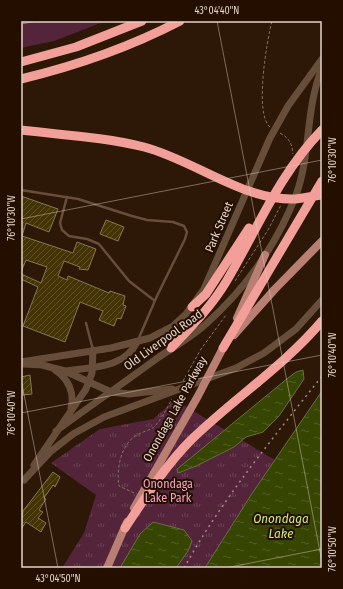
<svg xmlns="http://www.w3.org/2000/svg" width="343" height="589" viewBox="0 0 343 589" font-family="'Fira Sans Condensed',sans-serif">
<style>
.grass{fill:#54243b}
.park{fill:url(#park-tufts)}
.water{fill:url(#water-ripples);stroke:#6a703d}
.building{fill:url(#building-hatch);stroke:#827759}
.lines{fill:none;stroke-linecap:round;stroke-linejoin:round}
.path{stroke:#857264;stroke-width:1;stroke-dasharray:3 2;stroke-linecap:butt}
.lane{stroke:#674e3b;stroke-width:2.5}
.secondary{stroke:#674e3b;stroke-width:7}
.primary{stroke:#ba7f73;stroke-width:8}
.highway{stroke:#f19f98;stroke-width:9}
.rail{stroke:#a08e81;stroke-width:1.5;stroke-dasharray:2 4;stroke-linecap:butt}
.ticks{fill:none;stroke:#e3d3c8;stroke-width:1;stroke-opacity:0.45}
.labels{text-anchor:middle;stroke-width:4;stroke-linejoin:round;paint-order:stroke}
.street-label{font-size:12px;fill:#e3d3c8;stroke:#230e00}
.park-label{font-size:12px;fill:#f6a0c5;stroke:#230e00}
.water-label{font-size:13px;font-style:italic;fill:#c9e97c;stroke:#230e00}
.neatline{fill:none;stroke:#e3d3c8;stroke-width:1.5}
.ticks-label{font-size:10px;text-anchor:middle;fill:#e3d3c8}
</style>
<defs>
<pattern id="park-tufts" width="24" height="20" patternUnits="userSpaceOnUse"><rect width="24" height="20" fill="#54243b"/><path d="M3 7l-1-3M5 7V3M7 7l1-3M15 17l-1-3M17 17v-4M19 17l1-3" fill="none" stroke="#6c4356"/></pattern>
<pattern id="water-ripples" width="26" height="14" patternUnits="userSpaceOnUse"><rect width="26" height="14" fill="#364501"/><path d="M2 4q2-2 4 0t4 0M15 11q2-2 4 0t4 0" fill="none" stroke="#535f25"/></pattern>
<pattern id="building-hatch" width="6" height="6" patternUnits="userSpaceOnUse"><rect width="6" height="6" fill="#433402"/><path d="M-1 1l2-2M0 6l6-6M5 7l2-2" fill="none" stroke="#5e5025"/></pattern>
</defs>
<rect width="100%" height="100%" fill="#2d1706"/>
<path class="grass" d="M21,21H106L54,41L21,48Z"/>
<path class="park" d="M175,400L275,460L251,495L205,568H62L84,533L96,495L51,463L100,429L153,419Z"/>
<path class="water" d="M303,370L304,379L279,416L263,432L246,437L234,447L196,466L178,473L177,469L187,461L288,378L296,372Z
M322,391V568H205L251,495Z
M153,522L184,530L192,541L188,551L176,568H120L140,534Z"/>
<path class="building" d="M21,196L58,209L49,232L26,223L22,236L73,253L77,242L96,249L88,270L79,269L80,267L64,261L58,276L67,280L68,276L109,293L110,291L125,296L123,305L126,306L121,319L117,318L114,326L99,320L103,311L80,302L65,342L23,326L38,287L21,279V274L41,283L47,267L26,260L21,272Z
M106,220L124,227L118,241L100,234Z
M30,375L32,394L23,395V392H21V377Z
M53,472L60,477L55,487L53,485L44,498L46,499L39,510L43,512L38,518L46,523L43,528L41,532L26,522L21,529L23,511Z"/>
<g class="lines">
<path class="path" d="M270,127C254,114 267,40 272,21
M280,133C289,138 292,143 293,154
M235,281L268,230L281,205
M183,381L201,349L226,315
M134,493L119,486C116,469 121,442 139,434C144,431 152,430 155,426C162,418 167,408 172,399"/>
<path class="lane" d="M21,190L78,199L132,216L147,220L173,222L184,226L187,232L185,239L157,296L138,340
M67,197L60,223L62,230L69,236L87,239L99,244L129,281L155,301
M86,323L93,350"/>
<path class="secondary" d="M21,362L111,348L150,338L173,326L186,314L204,289L270,138L288,106L322,59
M24,364L42,365L65,371L111,392L129,394L172,389
M55,370C68,378 75,393 71,408
M65,371C91,367 124,369 137,342
M56,431C90,406 125,382 159,357C175,346 192,337 206,324C245,289 277,244 296,195C311,155 305,110 322,68
M34,465L86,389L92,373L93,350
M24,480L50,452L73,434L104,417L236,368L264,353L296,329L322,300"/>
<path class="primary" d="M237,318L265,255
M234,335L275,289L322,241
M134,508L198,396L225,344
M107,568L127,522"/>
<path class="highway" d="M21,62L76,47L142,21
M21,79C75,66 130,47 180,21
M21,130C62,135 104,137 144,147C194,160 243,201 295,199C304,198 313,196 322,195
M192,307L206,294L249,228
M171,348C191,327 211,307 226,282C257,230 279,174 322,130
M223,348L322,181
M125,528C145,498 165,466 191,440C233,399 284,366 322,321"/>
<path class="rail" d="M184,568C222,499 274,437 322,376"/>
</g>
<path class="ticks" d="M217,21L322,562M21,24L37,21M21,219L322,160M21,379L58,568M21,413L322,355M225,568L322,549"/>
<g class="labels">
<g class="street-label">
<text transform="translate(219 227) rotate(-67)" y="4">Park Street</text>
<text transform="translate(163 340) rotate(-36)" y="4">Old Liverpool Road</text>
<text transform="translate(175 409) rotate(-61)" y="4">Onondaga Lake Parkway</text>
</g>
<g class="park-label">
<text x="168" y="488">Onondaga<tspan x="168" dy="14">Lake Park</tspan></text>
</g>
<g class="water-label">
<text x="281" y="523">Onondaga<tspan x="281" dy="15">Lake</tspan></text>
</g>
</g>
<rect width="343" height="589" fill="none" stroke="#230e00" stroke-width="44"/>
<rect x="22" y="22" width="299" height="545" class="neatline"/>
<g class="ticks-label">
<text x="217" y="14">43°04'40"N</text>
<text transform="translate(332 160) rotate(-90)" y="4">76°10'30"W</text>
<text transform="translate(11 218) rotate(-90)" y="4">76°10'30"W</text>
<text transform="translate(332 355) rotate(-90)" y="4">76°10'40"W</text>
<text transform="translate(11 413) rotate(-90)" y="4">76°10'40"W</text>
<text transform="translate(332 549) rotate(-90)" y="4">76°10'50"W</text>
<text x="58" y="582">43°04'50"N</text>
</g>
</svg>
